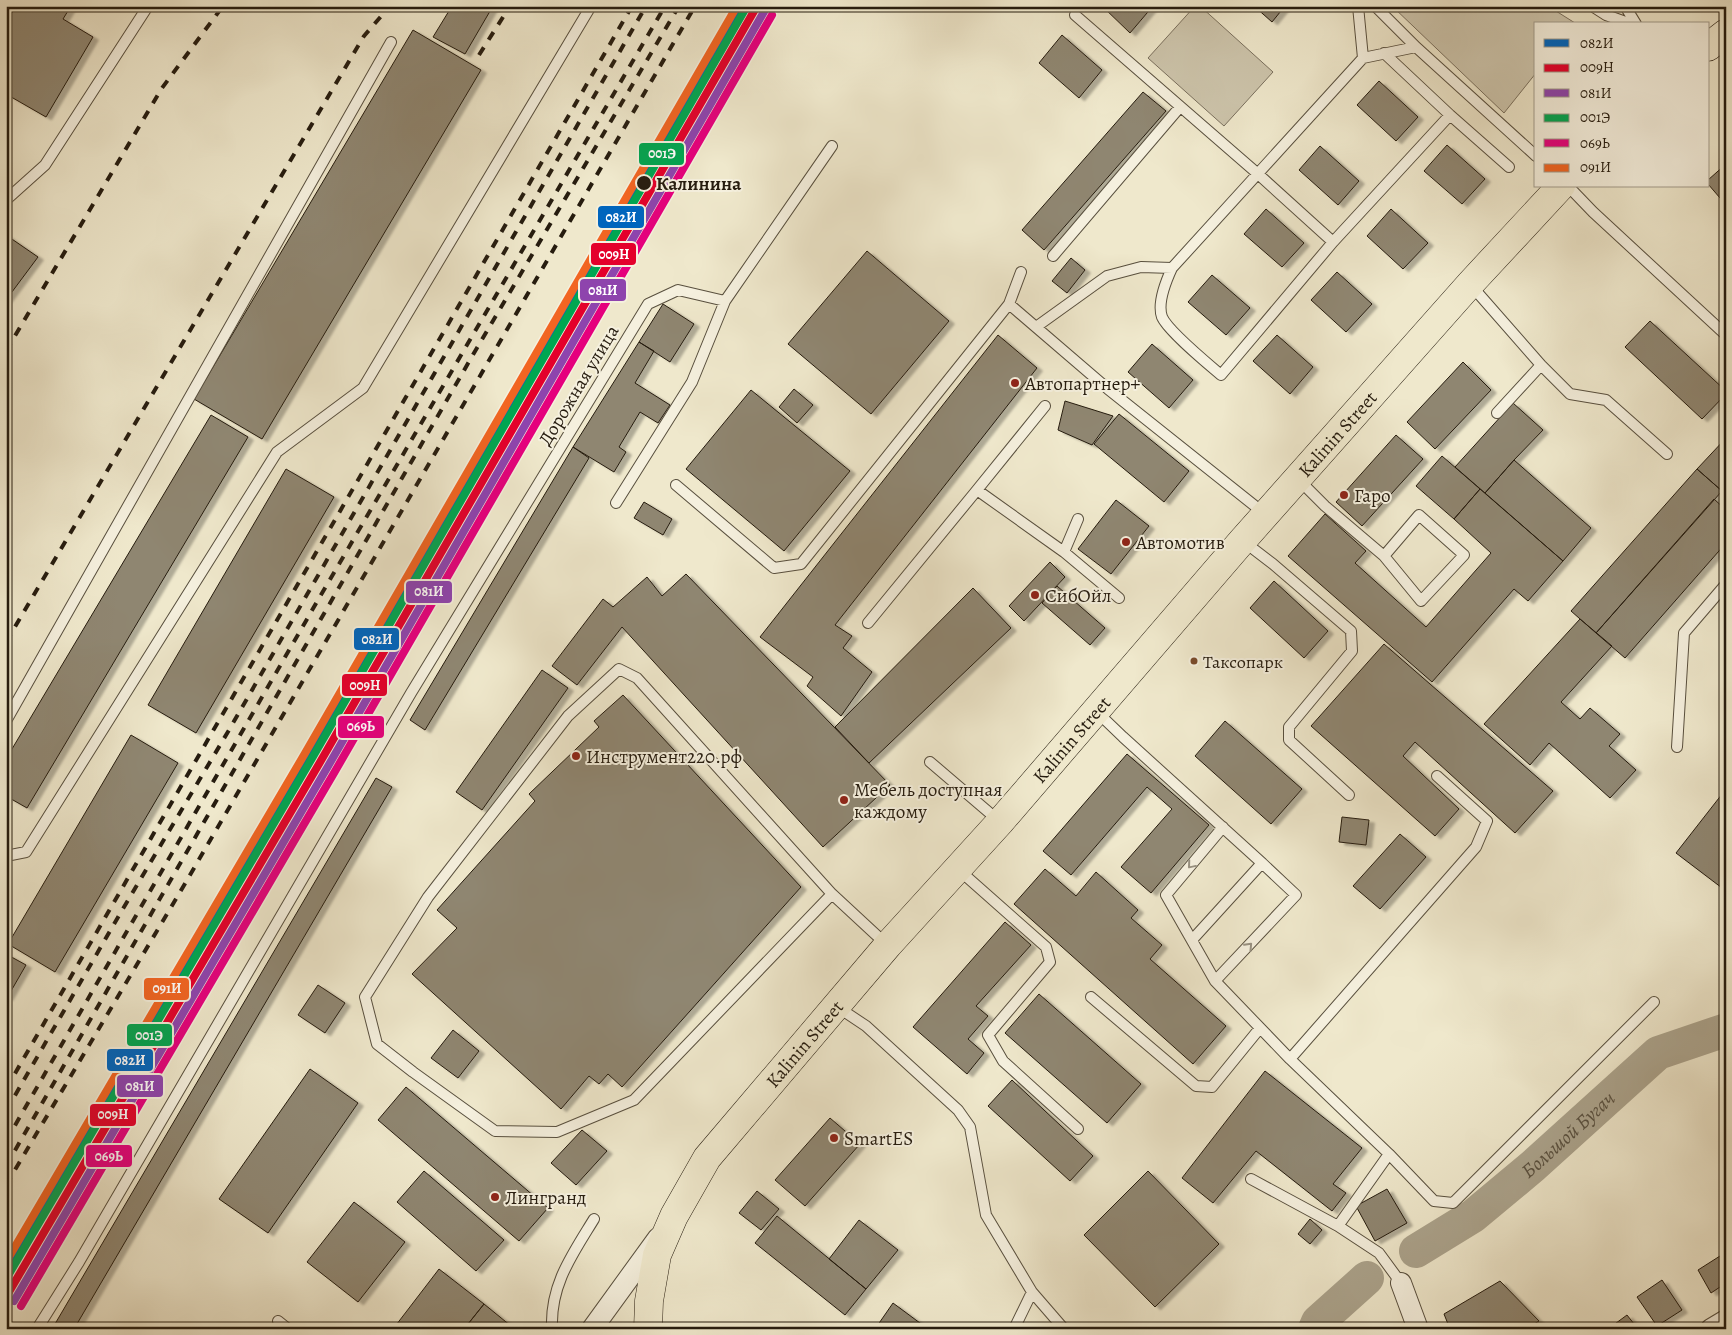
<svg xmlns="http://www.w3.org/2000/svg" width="1732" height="1335" viewBox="0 0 1732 1335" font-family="Alegreya,serif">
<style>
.green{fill:#cdc5ac;stroke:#7a705e}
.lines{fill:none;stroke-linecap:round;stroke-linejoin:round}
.river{stroke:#aba38c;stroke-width:34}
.building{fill:#8f8671;stroke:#261c0f;filter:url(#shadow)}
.lane-casing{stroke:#584f3e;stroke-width:12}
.street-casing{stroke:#584f3e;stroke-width:22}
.primary-casing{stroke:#261c0f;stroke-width:29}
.lane{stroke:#f5f0de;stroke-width:10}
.street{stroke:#f5f0de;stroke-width:20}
.primary{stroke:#efe8cc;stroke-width:28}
.rail{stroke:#261c0f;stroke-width:4;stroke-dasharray:9 9;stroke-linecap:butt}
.rail-1-casing{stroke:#f5f0de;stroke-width:11}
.rail-2-casing{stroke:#f5f0de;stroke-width:11}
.rail-3-casing{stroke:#f5f0de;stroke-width:11}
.rail-4-casing{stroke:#f5f0de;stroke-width:11}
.rail-5-casing{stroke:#f5f0de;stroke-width:11}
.rail-6-casing{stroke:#f5f0de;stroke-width:11}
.rail-1{stroke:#0065bd;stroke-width:8}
.rail-2{stroke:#e4002b;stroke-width:8}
.rail-3{stroke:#8e44ad;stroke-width:8}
.rail-4{stroke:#00a651;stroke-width:8}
.rail-5{stroke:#e5007d;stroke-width:8}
.rail-6{stroke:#f26522;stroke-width:8}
.oneway{stroke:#989181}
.stop-dot{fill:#261c0f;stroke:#f5f0de;stroke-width:2}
.poi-dot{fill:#8f2418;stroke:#f5f0de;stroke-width:2}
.bus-dot{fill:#7a4b2a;stroke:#f5f0de;stroke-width:2}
.labels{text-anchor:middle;stroke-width:4;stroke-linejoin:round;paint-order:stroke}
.bus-label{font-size:18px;fill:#261c0f;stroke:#f5f0de;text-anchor:start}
.stop-label{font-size:19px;font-weight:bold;fill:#261c0f;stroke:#f5f0de;text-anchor:start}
.poi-label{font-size:19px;fill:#261c0f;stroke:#f5f0de;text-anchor:start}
.street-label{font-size:19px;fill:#261c0f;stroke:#f5f0de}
.water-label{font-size:20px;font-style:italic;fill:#5b5241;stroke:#f5f0de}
.line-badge{stroke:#f5f0de;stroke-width:2}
.badge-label{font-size:14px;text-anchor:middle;font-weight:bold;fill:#fff}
</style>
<defs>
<filter id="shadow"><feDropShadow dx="5.5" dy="3" stdDeviation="1" flood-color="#0004"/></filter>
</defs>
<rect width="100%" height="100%" fill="#efe8cc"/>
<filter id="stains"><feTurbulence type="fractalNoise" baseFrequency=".004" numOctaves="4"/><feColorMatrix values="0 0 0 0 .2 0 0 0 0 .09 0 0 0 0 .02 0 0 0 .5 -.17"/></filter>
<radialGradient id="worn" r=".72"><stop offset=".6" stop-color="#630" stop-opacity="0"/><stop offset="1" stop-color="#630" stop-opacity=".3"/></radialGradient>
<path class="green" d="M1195,6H1200L1273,72L1224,126L1148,58Z
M1392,6H1548L1575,23L1536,24V73L1504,113Z"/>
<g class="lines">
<g class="river">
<path id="s1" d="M1416,1251L1473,1216L1533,1166L1658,1053L1726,1030"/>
<path d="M1315,1329L1318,1322L1367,1278"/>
</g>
</g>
<path class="building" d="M10,6H71L63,19L93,37L46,117L6,94V12Z
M452,6H493L465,54L433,37Z
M1102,6H1153L1130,33Z
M1254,6H1285L1272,22Z
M413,30L481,70L262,439L194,399Z
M1062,35L1102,70L1079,98L1039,63Z
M1379,81L1418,117L1396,141L1357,105Z
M1143,92L1166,111L1044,250L1022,230Z
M1447,145L1485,179L1462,204L1424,171Z
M1320,146L1359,181L1338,205L1299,170Z
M1726,164V205L1708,184V180Z
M1266,209L1304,243L1282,267L1244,234Z
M1391,209L1428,243L1403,269L1367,236Z
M6,235L38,257L6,300Z
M867,251L949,321L871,414L788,344Z
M1071,258L1085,270L1067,293L1052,281Z
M1337,272L1372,304L1346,332L1311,300Z
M1212,275L1250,308L1226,335L1188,302Z
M663,304L694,324L670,362L639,342Z
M1650,321L1726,391V394L1702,419L1625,347Z
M998,335L1037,368L835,625L852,636L843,648L872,672L841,716L807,686L813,677L760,637Z
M1277,335L1313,367L1290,394L1253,361Z
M639,342L654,351L635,383L670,405L658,423L640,412L619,447L626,452L614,472L573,447Z
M1152,344L1193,380L1169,408L1128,372Z
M1463,362L1491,390L1435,449L1407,422Z
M794,389L813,405L797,423L779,407Z
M751,390L850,471L784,551L686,469Z
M1065,401L1113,416L1092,445L1058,430Z
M1513,403L1543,430L1514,460L1485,493L1455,467Z
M1119,414L1189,471L1164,502L1094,444Z
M211,415L248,437L27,808L6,796V759Z
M1396,435L1423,459L1362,526L1336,502Z
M1726,438V487L1722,491L1697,469Z
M573,447L589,458L425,730L410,720Z
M1442,456L1480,489L1454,519L1416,486Z
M1514,460L1591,528L1563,561L1485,493Z
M286,469L334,497L196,733L148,705Z
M1697,469L1722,491L1596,633L1571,611Z
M1480,489L1563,561L1528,601L1514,589L1432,682L1288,556L1325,514L1366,551L1355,563L1426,627L1491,553L1454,519Z
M1714,499L1726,510V543L1625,658L1596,633Z
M1116,500L1149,526L1111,574L1078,549Z
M644,502L672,519L663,535L634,518Z
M1050,562L1065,577L1024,621L1009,606Z
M686,574L890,785L823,847L622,627L577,685L552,666L603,599L613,607L647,577L662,596Z
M1274,581L1328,631L1304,658L1250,608Z
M1057,586L1105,628L1090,645L1042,603Z
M973,588L1011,628L869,763L835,727Z
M1580,619L1612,646L1561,702L1580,719L1590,708L1620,734L1609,746L1636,770L1610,798L1549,743L1530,765L1484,724Z
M1384,644L1553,791L1515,833L1415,742L1403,756L1459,809L1435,836L1311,726Z
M542,670L568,688L482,810L456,792Z
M623,695L801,887L622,1087L608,1074L599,1084L589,1076L561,1109L412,974L457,928L437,910L535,801L529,794L599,727L594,721Z
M1225,721L1302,789L1271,824L1195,756Z
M131,735L178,763L55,972L8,944Z
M1127,754L1209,825L1151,893L1121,867L1172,809L1147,787L1071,875L1043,851Z
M376,778L392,787L74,1329H52Z
M1726,789V891L1676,853Z
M1342,817L1369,820L1366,845L1339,842Z
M1400,834L1426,857L1380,909L1353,886Z
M1045,869L1076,896L1096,872L1138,910L1131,918L1162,945L1150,959L1226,1026L1193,1064L1014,904Z
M1005,922L1031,945L976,1006L988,1016L968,1039L984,1053L967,1074L913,1027Z
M6,954L26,965L7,998L6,997Z
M318,985L345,1003L325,1033L298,1015Z
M1039,994L1141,1084L1107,1123L1005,1033Z
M453,1030L479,1051L458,1078L431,1058Z
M310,1069L358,1103L268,1233L219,1199Z
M1265,1071L1362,1148L1333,1184L1346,1193L1332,1211L1256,1151L1213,1203L1182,1178Z
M1012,1080L1093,1156L1070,1181L988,1106Z
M406,1087L548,1208L519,1241L378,1120Z
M830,1118L860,1144L805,1206L775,1180Z
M582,1130L607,1151L576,1185L551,1163Z
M424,1171L504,1240L476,1271L397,1202Z
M1148,1171L1219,1244L1155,1307L1084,1235Z
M1387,1189L1407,1223L1375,1241L1356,1206Z
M757,1191L779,1209L761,1230L739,1213Z
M354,1202L405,1242L358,1302L307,1262Z
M777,1216L866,1289L845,1315L755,1243Z
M1310,1219L1322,1230L1310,1244L1298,1234Z
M859,1220L898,1250L866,1289L829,1259Z
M1720,1256L1726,1265V1283L1711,1293L1698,1270Z
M439,1269L484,1304L464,1329H393Z
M1662,1280L1682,1310L1657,1326L1637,1297Z
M1500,1281L1539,1321L1526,1329H1450L1444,1314Z
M893,1303L928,1329H875Z
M484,1304L511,1326L509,1329H464Z
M1627,1315L1638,1329H1608Z"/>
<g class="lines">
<defs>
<path id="lane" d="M1358,6L1363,58
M1375,6L1416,47
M1592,6L1606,15L1631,24
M1625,6L1636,24
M1075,15L1258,174L1333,242
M1384,53L1450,115L1509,167
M1450,115L1333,242L1221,375C1207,363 1168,331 1162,317C1157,303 1166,281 1172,268L1363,58L1416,47L1536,156
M1568,186L1593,212L1726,335
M6,200L45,165L148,6
M1053,256L1180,107
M1470,284L1541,365L1570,394L1606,400L1667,454
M1009,304L1021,272
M1036,327L1107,276L1141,267L1172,268
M1497,413L1541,365
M1298,479L1325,506L1384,556L1421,601L1464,555L1419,515L1384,556
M676,485L774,568L801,564L1009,304L1108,389L1265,514
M977,490L1045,406
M616,503L692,382L725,301L832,146
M1243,541L1273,564L1351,631L1352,651L1289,727V740L1349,795
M1064,552L1078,519
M868,623L977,490L1064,552L1119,598
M1097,712L1123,737L1262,863L1192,940
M6,721L391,42
M1677,747L1684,633L1726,584
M930,762L999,821
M1223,827L1166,895L1215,981L1290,1059L1389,1154L1434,1201L1453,1203L1654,1002
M6,856L26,852L277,452L363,388L591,6
M959,870L1046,947L1050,962L988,1035L1003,1061L1078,1129
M832,894L634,1100L557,1132L495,1131L413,1072L377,1044L365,997L428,897L568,716L619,669L637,678L832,894L887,945
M1215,981L1296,895L1262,863
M1091,997L1196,1086L1212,1087L1260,1028
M836,1006L866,1026L958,1110L970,1127L986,1215L1032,1292L1064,1329
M1290,1059L1476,847L1487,821L1437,776
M1389,1154L1338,1226L1379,1253L1401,1283
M1251,1179L1338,1226
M278,1321L288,1329
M37,1329L79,1262L411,693L648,304L678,290L725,301
M552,1329C550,1285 572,1255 594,1219
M1014,1329L1032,1292"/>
<path id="street" d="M1401,1283L1418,1329
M592,1329L658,1238
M1711,1329L1726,1320"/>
<g id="primary">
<path d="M1708,47L1726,33"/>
<path id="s2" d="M648,1329L649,1301L657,1255L674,1216L707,1158L888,945L1000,822L1242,541L1470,284L1561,186"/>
</g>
</defs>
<use href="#lane" class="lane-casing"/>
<use href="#street" class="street-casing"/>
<use href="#primary" class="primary-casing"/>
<use href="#lane" class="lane"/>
<use href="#street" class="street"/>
<use href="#primary" class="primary"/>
<path class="rail" d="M479,55L510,6
M6,351L162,88L223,6
M6,642L364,36L390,6
M6,1089L632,6
M6,1111L121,912L229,730L646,6
M6,1141L318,600L665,6
M6,1166L474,353L679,6
M6,1185L183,887L695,6"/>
<defs>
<path id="rail-1" d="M6,1270L307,760L743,6"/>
<path id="rail-2" d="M6,1297L319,764L757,6"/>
<path id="rail-3" d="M14,1301L327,768L765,10"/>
<path id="rail-4" d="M6,1279L311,760L747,6"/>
<path id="rail-5" d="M21,1306L334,773L772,15"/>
<path id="rail-6" d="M6,1262L304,755L737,6"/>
</defs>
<use href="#rail-1" class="rail-1-casing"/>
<use href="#rail-2" class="rail-2-casing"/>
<use href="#rail-3" class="rail-3-casing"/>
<use href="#rail-4" class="rail-4-casing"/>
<use href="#rail-5" class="rail-5-casing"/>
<use href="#rail-6" class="rail-6-casing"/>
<use href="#rail-1" class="rail-1"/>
<use href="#rail-2" class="rail-2"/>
<use href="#rail-3" class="rail-3"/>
<use href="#rail-4" class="rail-4"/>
<use href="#rail-5" class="rail-5"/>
<use href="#rail-6" class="rail-6"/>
</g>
<defs><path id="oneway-chevron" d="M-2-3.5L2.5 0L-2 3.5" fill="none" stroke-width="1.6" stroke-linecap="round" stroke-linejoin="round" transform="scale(1.25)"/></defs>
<g class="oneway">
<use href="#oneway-chevron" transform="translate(1191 865) rotate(130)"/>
<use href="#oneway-chevron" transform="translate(1249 946) rotate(-47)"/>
</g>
<circle class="stop-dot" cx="644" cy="183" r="8"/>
<g class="poi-dot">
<circle cx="1015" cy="383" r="5"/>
<circle cx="1344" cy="495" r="5"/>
<circle cx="1126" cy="542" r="5"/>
<circle cx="1035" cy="595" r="5"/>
<circle cx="576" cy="756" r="5"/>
<circle cx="844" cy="800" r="5"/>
<circle cx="834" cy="1138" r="5"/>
<circle cx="495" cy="1197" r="5"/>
</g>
<circle class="bus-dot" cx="1194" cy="661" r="4.5"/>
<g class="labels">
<g class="bus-label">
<text x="1203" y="668">Таксопарк</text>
</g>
<g class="stop-label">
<text x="656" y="190">Калинина</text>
</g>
<g class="poi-label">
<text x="1025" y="390">Автопартнер+</text>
<text x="1354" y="502">Гаро</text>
<text x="1136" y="549">Автомотив</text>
<text x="1045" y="602">СибОйл</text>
<text x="586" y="763">Инструмент220.рф</text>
<text x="854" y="796">Мебель доступная<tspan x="854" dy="22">каждому</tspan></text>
<text x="844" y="1145">SmartES</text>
<text x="505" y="1204">Лингранд</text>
</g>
<g class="street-label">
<text transform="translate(578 385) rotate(-59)" y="7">Дорожная улица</text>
<text dy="7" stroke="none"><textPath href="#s2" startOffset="1144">Kalinin Street</textPath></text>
<text dy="7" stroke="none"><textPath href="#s2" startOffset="739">Kalinin Street</textPath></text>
<text dy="7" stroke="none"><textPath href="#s2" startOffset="334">Kalinin Street</textPath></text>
</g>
<g class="water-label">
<text dy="7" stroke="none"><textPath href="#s1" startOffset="192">Большой Бугач</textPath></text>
</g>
</g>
<g class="line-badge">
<rect x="638" y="142" width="47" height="24" rx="5" fill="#00a651"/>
<rect x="597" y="205" width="48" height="24" rx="5" fill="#0065bd"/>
<rect x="590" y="242" width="47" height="24" rx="5" fill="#e4002b"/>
<rect x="579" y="278" width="48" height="24" rx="5" fill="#8e44ad"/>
<rect x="405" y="580" width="48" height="24" rx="5" fill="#8e44ad"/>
<rect x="353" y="627" width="47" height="24" rx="5" fill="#0065bd"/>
<rect x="341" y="673" width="47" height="24" rx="5" fill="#e4002b"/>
<rect x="337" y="715" width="48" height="24" rx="5" fill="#e5007d"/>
<rect x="143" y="977" width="47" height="24" rx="5" fill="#f26522"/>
<rect x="126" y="1023" width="47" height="24" rx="5" fill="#00a651"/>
<rect x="106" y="1048" width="48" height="24" rx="5" fill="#0065bd"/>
<rect x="116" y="1074" width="48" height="24" rx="5" fill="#8e44ad"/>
<rect x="89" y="1103" width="48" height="24" rx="5" fill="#e4002b"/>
<rect x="85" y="1144" width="48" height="24" rx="5" fill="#e5007d"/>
</g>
<g class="badge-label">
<text x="662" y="158">001Э</text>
<text x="621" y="222">082И</text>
<text x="614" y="259">009Н</text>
<text x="603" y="295">081И</text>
<text x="429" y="596">081И</text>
<text x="377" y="644">082И</text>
<text x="365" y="690">009Н</text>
<text x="361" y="731">069Ь</text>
<text x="167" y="993">091И</text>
<text x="149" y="1040">001Э</text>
<text x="130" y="1065">082И</text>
<text x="140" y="1091">081И</text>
<text x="113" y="1119">009Н</text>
<text x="109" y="1161">069Ь</text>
</g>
<rect width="1732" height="1335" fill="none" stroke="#efe8cc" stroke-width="25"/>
<rect x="8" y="8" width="1717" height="1320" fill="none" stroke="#261c0f" stroke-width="2.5"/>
<rect x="12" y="12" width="1707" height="1310" fill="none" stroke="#261c0f"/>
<rect x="1534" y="22" width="175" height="165" fill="#f5f0de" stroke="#a29b8b"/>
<rect x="1544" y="39" width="25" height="8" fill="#0065bd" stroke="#a29b8b"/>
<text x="1580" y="48" font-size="15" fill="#261c0f">082И</text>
<rect x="1544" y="64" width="25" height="8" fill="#e4002b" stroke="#a29b8b"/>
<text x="1580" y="72" font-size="15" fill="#261c0f">009Н</text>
<rect x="1544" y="89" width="25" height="8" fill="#8e44ad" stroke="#a29b8b"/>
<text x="1580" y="98" font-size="15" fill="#261c0f">081И</text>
<rect x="1544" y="114" width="25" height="8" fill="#00a651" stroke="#a29b8b"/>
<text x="1580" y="122" font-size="15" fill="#261c0f">001Э</text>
<rect x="1544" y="139" width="25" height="8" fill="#e5007d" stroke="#a29b8b"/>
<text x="1580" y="148" font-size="15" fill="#261c0f">069Ь</text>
<rect x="1544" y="164" width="25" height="8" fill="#f26522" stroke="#a29b8b"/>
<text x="1580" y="172" font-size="15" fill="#261c0f">091И</text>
<rect width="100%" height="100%" filter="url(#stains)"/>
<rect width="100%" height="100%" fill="url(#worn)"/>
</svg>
